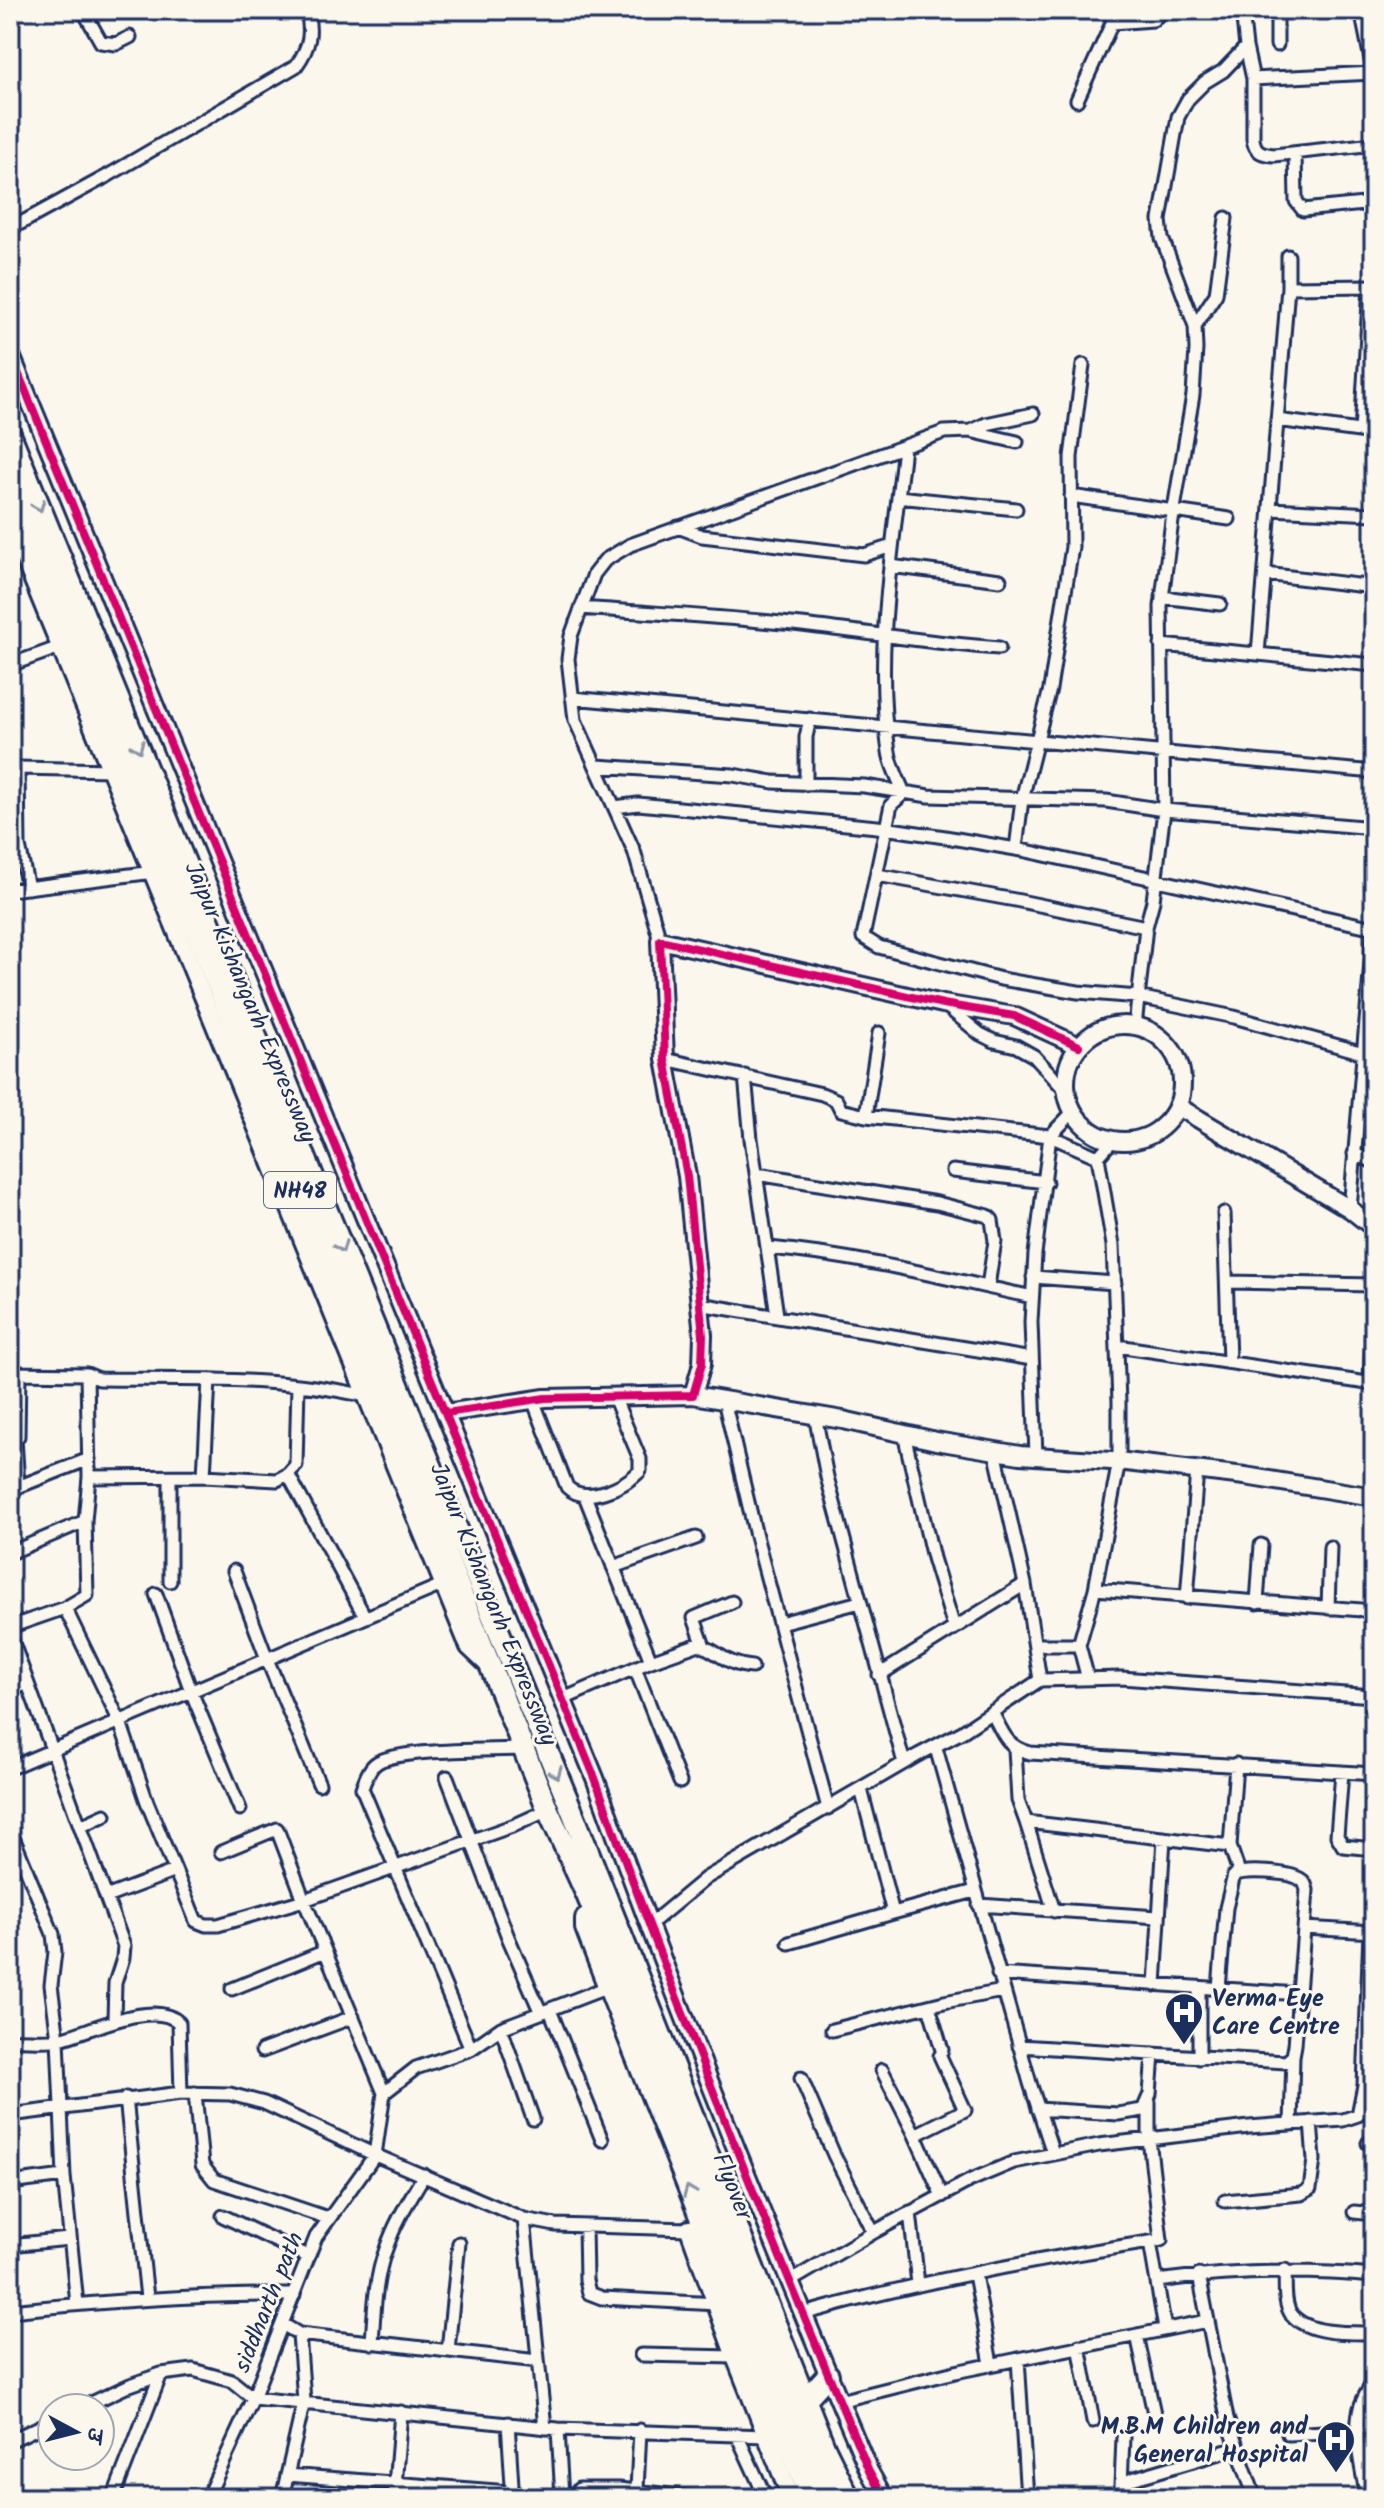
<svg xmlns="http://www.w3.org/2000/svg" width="1384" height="2508" viewBox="0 0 1384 2508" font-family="Kalam,'Playpen Sans Deva',sans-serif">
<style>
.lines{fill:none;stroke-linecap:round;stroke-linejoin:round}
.street-casing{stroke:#1b2f5e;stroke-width:17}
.secondary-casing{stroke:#1b2f5e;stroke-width:22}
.highway-casing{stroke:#1b2f5e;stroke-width:26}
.street{stroke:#fbf7ec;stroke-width:11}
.secondary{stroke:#fbf7ec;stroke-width:16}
.highway{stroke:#fbf7ec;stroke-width:20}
.cycleway-casing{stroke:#fbf7ec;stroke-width:13}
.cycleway{stroke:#d6006c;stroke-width:8}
.oneway{stroke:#8b93a5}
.labels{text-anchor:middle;stroke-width:6;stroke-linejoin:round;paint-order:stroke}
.shield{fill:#fbf7ec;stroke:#5e6b89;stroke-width:2}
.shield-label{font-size:22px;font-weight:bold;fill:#1b2f5e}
.street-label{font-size:24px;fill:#1b2f5e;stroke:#fbf7ec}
.poi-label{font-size:24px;font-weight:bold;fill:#1b2f5e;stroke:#fbf7ec;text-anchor:start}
</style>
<rect width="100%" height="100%" fill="#fbf7ec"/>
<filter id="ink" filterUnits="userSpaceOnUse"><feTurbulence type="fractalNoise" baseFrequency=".0125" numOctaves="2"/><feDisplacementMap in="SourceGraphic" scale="16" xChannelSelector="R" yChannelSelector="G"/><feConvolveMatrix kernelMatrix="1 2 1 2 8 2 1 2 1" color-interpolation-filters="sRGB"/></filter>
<g filter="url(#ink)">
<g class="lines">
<defs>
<path id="street" d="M83,10L101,42L116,44L130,37
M251,10L253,13
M1361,10L1374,75
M1112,23L1153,20L1163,10
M1277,45V10
M1246,47L1253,79V139C1255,152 1262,154 1274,155L1374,144
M1253,79L1374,73
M1077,100L1112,23L1113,10
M1295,154L1296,201L1303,210L1374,203
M10,229L109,175L296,66C310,47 312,33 307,10
M1288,287L1374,286
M1195,326L1216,294L1226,218
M1277,420L1374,433
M971,431L986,424L1033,414
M1361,431L1370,286
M904,447C893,548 874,652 889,752C891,766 899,780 904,793L891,805L863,937L879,947L1001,979L1078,992L1138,997L1234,1017L1374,1056
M1071,496L1229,519
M898,497L1016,509
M1270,509L1374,514
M678,527L702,536L864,555L892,546
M890,566L1000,580
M1265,574L1374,587
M1162,597L1220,604
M581,608C660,614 739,617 818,627C878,634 938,644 999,648
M1161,645L1374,665
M1258,654L1288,287V256
M10,665L60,647
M572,698L1374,772
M597,766L733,775L773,782L864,786L929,796L1106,801L1164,810L1374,828
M806,784V737L810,719
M615,807L638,804L877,827L945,837L1022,850L1374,928
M1016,849L1022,799L1050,689L1072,547L1071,457L1083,365
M877,875L1015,900L1146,927
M28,888L19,846L18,768L112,770
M10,890L154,872
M660,940L634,851L575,720L568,659L571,636L594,574L605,560L630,545L944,432L970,431L1017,442
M945,1005L980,1034L994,1041L1016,1046L1034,1056L1066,1091
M1135,1026L1146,927L1153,901L1164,810L1161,606L1172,521L1193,395L1196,349L1195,326L1162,238L1160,220L1178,117L1188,99L1205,82L1223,71L1246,47L1242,10
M665,1059L822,1094L836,1100L841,1110L866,1116L1050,1136L1098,1157
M745,1076L751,1139L777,1315
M866,1116L879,1033
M1354,1154L1374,1162
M953,1171L1046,1182
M757,1174L937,1203L988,1216L992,1220L995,1241L988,1286
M1350,1209L1374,928
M1224,1213L1229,1361
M769,1248C858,1256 945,1278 1032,1297
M1033,1277L1115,1283
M1228,1282L1373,1285
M699,1304L1032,1359
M1117,1346L1374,1384
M10,1373L87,1374L99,1379C187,1380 279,1376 366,1396
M1370,1384L1374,1282
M533,1400L567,1487C585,1505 624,1487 640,1471V1459L614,1397
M724,1400L756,1536L828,1808
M815,1415L827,1477L904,1763
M904,1434L933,1558L954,1627
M10,1438L18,1436L19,1373
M15,1438L18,1486
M995,1451L1025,1584L1040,1680
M1036,1456L1031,1322L1035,1254L1050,1136L1073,1112
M288,1474L365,1617
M204,1476L209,1380
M89,1477L204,1476L277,1480L288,1474L296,1465L298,1385
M170,1478V1581
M10,1490L89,1459
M585,1496L651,1661
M10,1553L85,1521
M613,1567L696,1538
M234,1571L267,1659L319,1784
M1095,1589L1374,1611
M156,1594L191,1691L240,1809
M1187,1598L1197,1470
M1257,1603L1261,1545
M65,1608L120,1722L147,1802L196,1921L206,1925H218L304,1900L277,1829L221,1852
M1328,1608L1330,1547
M780,1623L860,1602
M10,1627L65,1608L87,1595L85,1521L89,1477L87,1374
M10,1635L124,1946L123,1958L115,1983L114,2019
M1035,1645H1079
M704,1646L694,1618L732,1602
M635,1668L680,1782
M879,1675L1025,1584
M1088,1679L1079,1645L1095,1589L1119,1461V1402L1113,1245L1098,1157L1112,1141
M10,1691L27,1683
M561,1700L651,1661L699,1644C720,1653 727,1665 752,1667
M993,1714C1003,1734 1007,1747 1030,1753L1374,1774
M936,1748L1030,2083L1053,2153
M1015,1749L1018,1800L1026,1822L1230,1846
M1236,1764L1230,1846L1239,1872
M10,1768L444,1584
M1342,1772L1337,1836L1343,1846L1374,1849
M447,1777L508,1937L541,2013
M1026,1822L1054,1911
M81,1826L105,1815
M10,1830L53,1934L55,1952L51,1985L58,2039L64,2176L77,2304
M106,1897L175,1871
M979,1905L1158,1917
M893,1913L975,1891
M648,1926L706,1878L918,1755L962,1732L1040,1680L1121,1678L1374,1696
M1304,1928L1374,1932
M789,1943L893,1913L861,1789
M998,1974L1299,1994
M1155,1985L1164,1838
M1199,1988V2058
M232,1989L323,1952
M929,2006L942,2050
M550,2010L602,2140
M501,2028L533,2119
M832,2030L944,2002L1003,1991
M10,2040C26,2039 45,2042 60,2039C88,2032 155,1998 179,2023L181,2093
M1019,2046L1286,2062L1293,2056L1295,2045L1307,1890C1305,1884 1305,1882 1300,1879C1289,1872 1245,1869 1234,1875L1226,1908L1219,1988
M471,2049L362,1788C366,1778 369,1767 378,1762C401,1749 493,1750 523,1749
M262,2051L353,2017
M940,2056L965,2110L915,2135L942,2196
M882,2070L915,2135
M801,2078L834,2155L873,2232
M195,2093L202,2165L214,2180L328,2218
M384,2093L304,1900L515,1825L548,1810
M126,2098L147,2298
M1149,2102V2139L1161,2240L1150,2242L1165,2329
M1038,2109L1118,2114L1143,2110L1150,2094L1153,2054
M10,2115L181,2093L230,2094L264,2103L375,2155L524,2219L555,2225L689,2229
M1291,2124L1293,2056
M1368,2143L1374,2144
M10,2183L64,2176
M1225,2201L1301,2194L1310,2189L1314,2160L1311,2122
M910,2212L918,2284
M1354,2212L1374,2214
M223,2216L307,2256
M524,2219L545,2428
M585,2226L586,2280L589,2293L602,2298L718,2304
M10,2245L69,2239
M1285,2270C1286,2284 1283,2305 1292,2315C1309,2335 1350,2333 1374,2333
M975,2274L991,2364
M1199,2275L1227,2418L1255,2498
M1157,2281C1230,2271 1301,2269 1374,2276
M789,2282L876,2231L971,2180L1014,2162L1099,2145L1249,2127L1343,2120L1358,2115L1364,2085L1370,1932
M10,2311C105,2301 199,2294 294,2295
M803,2314C917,2282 1033,2260 1150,2242
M284,2325L299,2334L538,2361
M1137,2335L1155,2418
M372,2343C374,2312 375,2278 386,2249C395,2222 410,2199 424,2175
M1079,2346L1093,2421
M448,2350L459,2243
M641,2355L735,2357
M1018,2359L1027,2498
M839,2401L955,2372L1207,2321
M81,2408L130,2385L161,2374L193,2370L232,2381L253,2398L558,2429L766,2436
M558,2429L562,2498
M1288,2434L1359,2430
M737,2435L766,2498
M10,2441L52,2421
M287,2475L510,2492L512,2485L508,2423
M1121,2486L1123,2437
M579,2489H619
M637,2489L640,2430
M1367,2497C1362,2470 1353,2436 1360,2408C1363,2397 1369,2390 1374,2380
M113,2498L161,2374
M207,2498L253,2398L316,2237L375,2155L384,2093L416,2068L471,2049L501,2028L608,1987
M282,2498L304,2401L299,2334
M394,2498L401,2412
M618,2498L619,2489L696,2498
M1118,2498L1121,2486L1132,2479L1237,2448"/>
<path id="secondary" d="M10,353L595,1778C679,2012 772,2242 869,2471L884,2498
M10,524L469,1647L487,1664
M1066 1083a58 58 0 1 1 116 0a58 58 0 1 1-116 0Z
M1177,1106L1350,1209L1374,1228
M693,1395L843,1420L936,1441L1020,1455L1126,1462L1245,1476L1374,1497
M446,1413L545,1398L693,1395L702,1364L703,1335L687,1176L665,1059L660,940L943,1004L1014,1016L1079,1046
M704,2228L689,2229L735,2357L791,2498"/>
<path id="highway" d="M10,434L572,1811L825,2449L849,2498
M10,485L218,986L548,1810L587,1895L763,2329L827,2498
M586,1919V1928C624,2028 665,2127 704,2227C739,2318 772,2409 811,2498
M805,2400L828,2375
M1366,2498L1367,2497"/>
</defs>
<use href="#street" class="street-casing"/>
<use href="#secondary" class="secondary-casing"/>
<use href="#highway" class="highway-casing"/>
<use href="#street" class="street"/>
<use href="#secondary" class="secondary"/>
<use href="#highway" class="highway"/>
<defs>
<path id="cycleway" d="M10,353L595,1778C679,2012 772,2242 869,2471L884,2498
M446,1413L545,1398L693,1395L702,1364L703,1335L687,1176L665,1059L660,940L943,1004L1014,1016L1079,1046"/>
</defs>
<use href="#cycleway" class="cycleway-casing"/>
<use href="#cycleway" class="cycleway"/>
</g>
<defs><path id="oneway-chevron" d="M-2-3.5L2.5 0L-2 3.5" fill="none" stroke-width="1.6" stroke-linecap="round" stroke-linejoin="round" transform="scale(2)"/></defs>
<g class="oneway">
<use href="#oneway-chevron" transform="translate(39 506) rotate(68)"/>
<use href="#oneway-chevron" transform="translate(138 747) rotate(68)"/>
<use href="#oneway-chevron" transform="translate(341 1247) rotate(68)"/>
<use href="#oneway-chevron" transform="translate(556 1773) rotate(67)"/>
<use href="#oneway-chevron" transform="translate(689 2191) rotate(-112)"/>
</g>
</g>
<defs>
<symbol id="hospital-pin" viewBox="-11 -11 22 30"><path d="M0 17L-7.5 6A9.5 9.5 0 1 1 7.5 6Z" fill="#1b2f5e" stroke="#fbf7ec"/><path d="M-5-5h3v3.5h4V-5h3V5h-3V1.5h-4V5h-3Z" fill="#fff"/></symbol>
</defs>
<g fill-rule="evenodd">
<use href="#hospital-pin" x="1162" y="1990" width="44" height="60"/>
<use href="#hospital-pin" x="1314" y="2418" width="44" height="60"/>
</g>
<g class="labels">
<rect class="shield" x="264" y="1172" width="72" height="36" rx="6"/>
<g class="shield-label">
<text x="300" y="1198">NH48</text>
</g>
<g class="street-label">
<text transform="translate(251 1002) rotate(67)" y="8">Jaipur Kishangarh Expressway</text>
<text transform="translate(494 1604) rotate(68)" y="8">Jaipur Kishangarh Expressway</text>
<text transform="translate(733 2186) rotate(68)" y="8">Flyover</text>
<text transform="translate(268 2302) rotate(-68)" y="8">siddharth path</text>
</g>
<g class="poi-label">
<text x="1212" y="2006">Verma Eye<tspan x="1212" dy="28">Care Centre</tspan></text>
<text x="1308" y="2434" text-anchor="end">M.B.M Children and<tspan x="1308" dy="28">General Hospital</tspan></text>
</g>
</g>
<rect width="1384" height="2508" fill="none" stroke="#fbf7ec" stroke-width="40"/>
<rect x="20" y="20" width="1344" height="2468" fill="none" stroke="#1b2f5e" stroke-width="3" filter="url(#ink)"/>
<g transform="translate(76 2432) rotate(97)"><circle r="38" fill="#fbf7ec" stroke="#a1a7b3" stroke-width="2"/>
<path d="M0-6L14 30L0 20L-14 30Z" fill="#1b2f5e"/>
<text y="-12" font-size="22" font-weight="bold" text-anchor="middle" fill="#1b2f5e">उ</text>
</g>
</svg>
